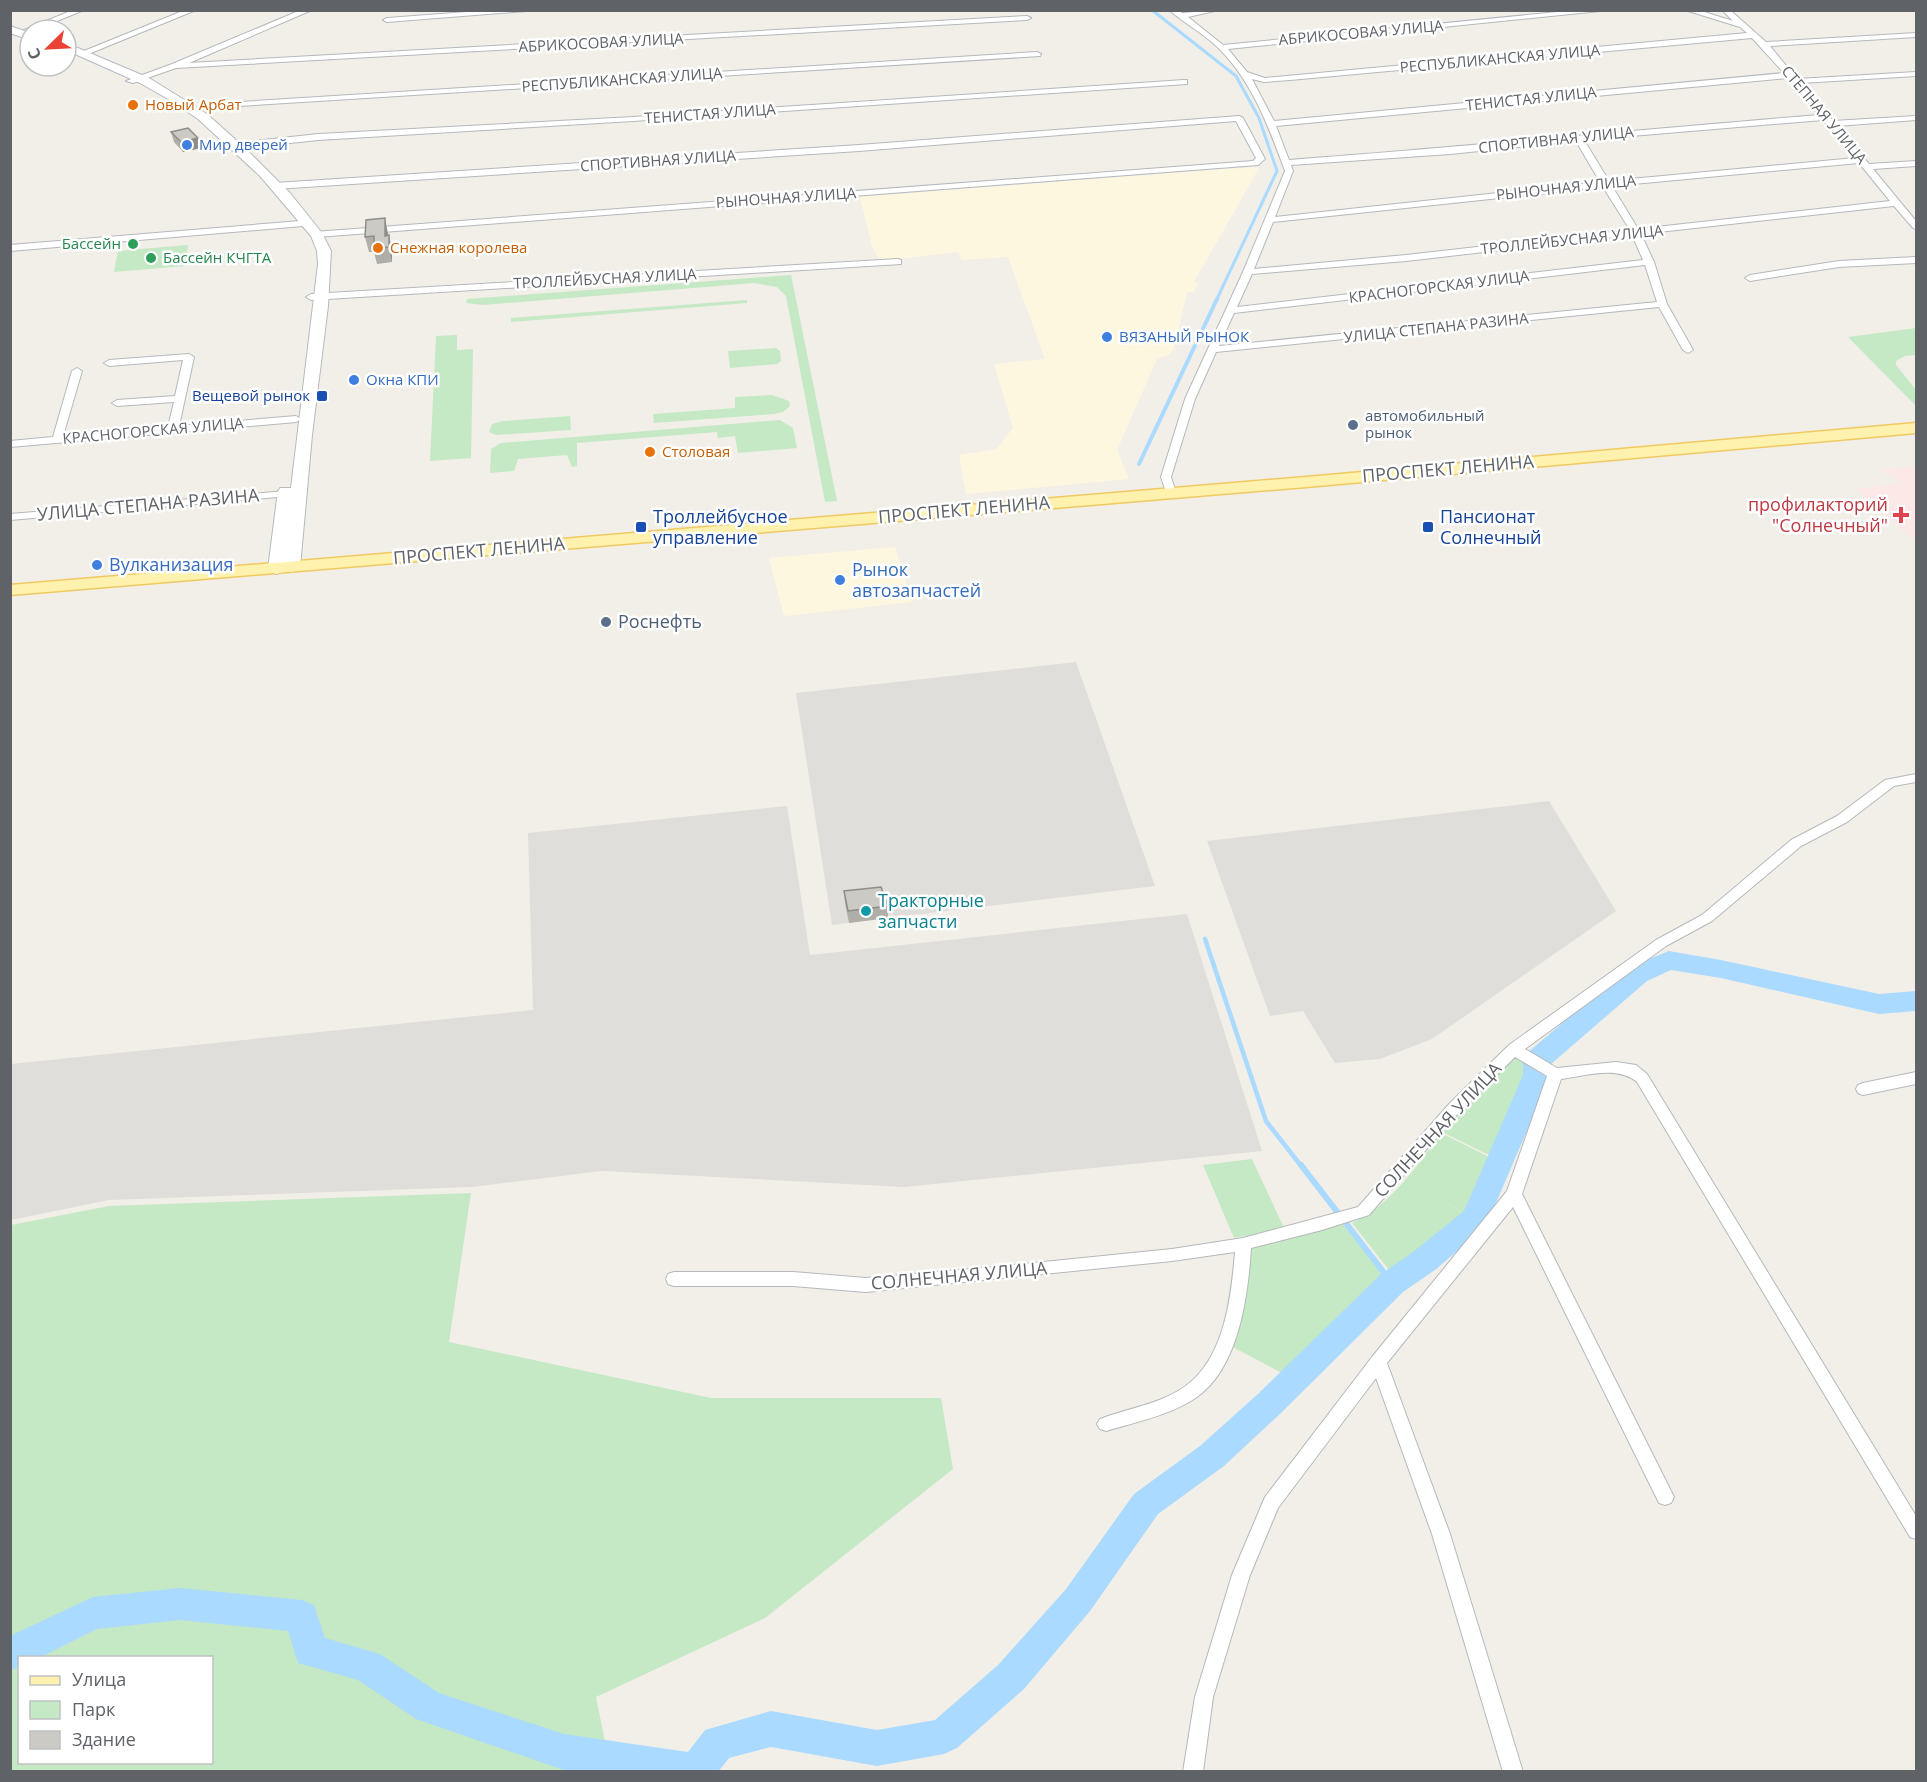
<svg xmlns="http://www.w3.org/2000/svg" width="1927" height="1782" viewBox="0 0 1927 1782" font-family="'Open Sans',sans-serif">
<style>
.commercial{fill:#fef7e0}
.industrial{fill:#e0deda}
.medical{fill:#fce8e6}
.green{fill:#c5e8c5;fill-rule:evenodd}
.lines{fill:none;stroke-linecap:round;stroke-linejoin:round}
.stream-far3{stroke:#aadaff;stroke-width:3}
.stream-far2{stroke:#aadaff;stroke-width:4}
.stream-far1{stroke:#aadaff;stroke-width:4.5}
.stream{stroke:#aadaff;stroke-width:6}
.river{fill:#aadaff;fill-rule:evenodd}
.minor-casing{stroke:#b5b8bc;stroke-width:2}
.secondary-casing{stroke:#b6babf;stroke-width:2}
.primary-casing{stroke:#f2c960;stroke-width:3}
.minor{fill:#fff;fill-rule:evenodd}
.secondary{fill:#fff;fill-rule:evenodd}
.primary{fill:#fff2af;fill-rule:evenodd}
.wall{fill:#afaea9}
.shaded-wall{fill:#8f8d8a}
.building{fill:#cccac5;stroke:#8f8d8a;stroke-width:1.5}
.food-dot{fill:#e8710a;stroke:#fff;stroke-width:2}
.shop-dot{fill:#3f7fe0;stroke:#fff;stroke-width:2}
.leisure-dot{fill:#2e9e5b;stroke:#fff;stroke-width:2}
.transit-dot{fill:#1a4fb4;stroke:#fff;stroke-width:2}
.service-dot{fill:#5c6f8a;stroke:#fff;stroke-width:2}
.health-dot{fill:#e0444e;stroke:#fff;stroke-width:2}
.culture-dot{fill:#0f9aa8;stroke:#fff;stroke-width:2}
.labels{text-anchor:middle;stroke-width:5;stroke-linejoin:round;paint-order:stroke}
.far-street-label{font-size:15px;fill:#5f6368;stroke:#fff}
.far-food-label{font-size:15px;fill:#c56008;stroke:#fff;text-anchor:start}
.far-shop-label{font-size:15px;fill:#366cbe;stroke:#fff;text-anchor:start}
.far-leisure-label{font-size:15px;fill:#27864d;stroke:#fff;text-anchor:end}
.far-transit-label{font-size:15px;fill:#164399;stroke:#fff;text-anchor:end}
.far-service-label{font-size:15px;fill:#4e5e75;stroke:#fff;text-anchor:start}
.street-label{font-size:18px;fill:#5f6368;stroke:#fff}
.health-label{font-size:18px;fill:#be3a42;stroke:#fff;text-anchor:end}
.transit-label{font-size:18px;fill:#164399;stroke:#fff;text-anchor:start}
.shop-label{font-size:18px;fill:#366cbe;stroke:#fff;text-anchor:start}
.service-label{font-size:18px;fill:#4e5e75;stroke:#fff;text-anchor:start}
.culture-label{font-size:18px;fill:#0d838f;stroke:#fff;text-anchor:start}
</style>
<rect width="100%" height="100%" fill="#f1efe8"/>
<path class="commercial" d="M1254,167L1259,168L1194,282L1198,283L1194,292H1187L1174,349L1169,355L1157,359L1117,450L1129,479L966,494L959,455L997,449L1013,428L994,364L1045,359L1008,257L962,260L958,252L880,261L872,246L860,197Z
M895,547L912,602L784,616L769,558Z"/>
<path class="industrial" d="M1076,662L1155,886L832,925L796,693Z
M1549,801L1616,911L1432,1039L1380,1059L1335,1063L1303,1011L1270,1016L1207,841Z
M787,806L810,955L1187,914L1262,1151L904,1187L602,1171L472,1187L109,1200L11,1220V1064L533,1010L528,833Z"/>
<path class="medical" d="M1916,466V542L1856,489L1903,483L1881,470Z"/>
<path class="green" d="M188,245L185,266L114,272L118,251Z
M791,275L837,501L825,502L786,296L777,287L754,283L483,305L466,303L467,299Z
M747,300V303L511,322V318Z
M1916,328V355L1905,356L1896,361V365L1916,390V406L1848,337Z
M457,335V350L473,349L471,458L430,461L436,336Z
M776,348L780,351L781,361L777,364L730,368L728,351Z
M772,395L789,401L790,406L783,412L774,414L654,423L653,414L735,408V397Z
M570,416L571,430L496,435L489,432L492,424L503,421Z
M780,420L793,428L797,448L738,453L735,436L718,438L717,432L577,443V466L572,467L567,455L518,459L514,471L490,473L491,449L501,443Z
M1516,1053L1534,1067L1532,1077L1495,1158L1442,1132Z
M1441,1133L1495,1160L1468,1217L1443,1199L1467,1217L1393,1275L1352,1223C1390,1206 1417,1166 1441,1133Z
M1252,1159L1284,1228L1234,1238L1203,1165Z
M471,1193L449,1342L711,1398H941L953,1469L765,1618L596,1697L611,1771H11V1225L109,1206ZM20,1658H212V1762H20Z
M1342,1223L1388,1282L1291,1378L1231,1346L1250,1247Z"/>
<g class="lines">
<path class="stream-far3" d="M1152,10L1236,76L1259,118L1277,171L1216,301"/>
<path class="stream-far2" d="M1139,464L1217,299"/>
<path class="stream-far1" d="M1205,939L1266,1121L1302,1167"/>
<path class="stream" d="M1301,1165L1392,1283"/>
<path class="river" d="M1669,951L1721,960L1879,994L1916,991V1011L1879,1014L1721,978L1671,970L1647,981L1551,1064V1075L1486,1226L1435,1270L1403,1292L1281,1413L1224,1466L1158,1514L1090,1611L1024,1689L957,1748L944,1754L877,1766L771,1747L729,1758L718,1772L564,1770L416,1719L358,1680L298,1663L288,1631L180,1620L97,1629L39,1658H20V1667L10,1670V1636L93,1597L180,1588L302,1600L314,1605L325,1638L380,1654L439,1693L564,1734L688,1752L705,1730L771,1711L877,1730L935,1720L998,1665L1066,1589L1134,1494L1200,1446L1259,1393L1381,1274L1413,1252L1464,1211L1523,1075V1060L1527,1053L1629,967Z"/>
<defs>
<path id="minor" d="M73,10H84L30,32L24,30Z
M185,10H196L86,55L79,53Z
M301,10H312L189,63L1027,16L1031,18L1027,20L176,68L133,83L126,81L172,64Z
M494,10H538L387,22L383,20L387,18Z
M1169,10H1178L1182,13L1219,10L1188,17L1223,45L1578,10H1610L1228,49L1247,72L1265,78L1747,33L1740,27L1685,10H1698L1733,21L1722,10H1730L1766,42L1916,33V37L1770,46L1797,79L1916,72V76L1801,83L1833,121L1916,116V120L1837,126L1869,164L1916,161V166L1873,169L1916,221V229L1913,228L1894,206L1641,234L1654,262L1667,304L1693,350L1688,353L1683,350L1659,307L1216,352L1195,399L1171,477L1176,493L1175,495H1167L1161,477L1185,399L1243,272L1285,171C1268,125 1251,77 1213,43C1199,31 1183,22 1169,10ZM1752,38L1784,73L1274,121L1252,79L1264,82L1290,80ZM1788,78L1819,115C1642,129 1466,147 1289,160L1276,126ZM1823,120L1855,158L1609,181L1584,140ZM1576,141L1600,182L1275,217L1293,171L1291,165L1450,154ZM1859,163L1890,201L1638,229L1612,186ZM1603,187L1630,230L1406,255L1254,269L1273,222ZM1632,235L1643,260L1237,307L1252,274L1406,261ZM1645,265L1657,302L1219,346L1234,313Z
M1037,52L1041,54L1040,56L207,108L203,106L207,104Z
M1184,80H1187V84L633,121L318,140L235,149L231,146L235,143L318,134L633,117Z
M1239,116L1243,118L1265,159L1258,165L317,237L312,234L314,232L1253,161L1256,158L1236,121L859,151L275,189L271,186L275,183L859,145Z
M300,221L304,224L303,226L10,251V245Z
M1916,257V263L1839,267L1750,281L1745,278L1750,275L1839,261Z
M898,259L901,260V264L311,300L306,297L311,294Z
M189,354L194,357L179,426L296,416L301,419L296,422L10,447V441L53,437L72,371L77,368L82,371L63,436L168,427L174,402L117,406L112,403L117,400L175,396L183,360L109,366L104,363L109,360Z
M286,491L291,494L290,496L10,520V514Z
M1916,774V782L1894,786L1847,822L1801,846L1712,921L1666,946L1525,1049L1557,1068L1616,1062L1636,1065L1647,1074L1916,1516V1539L1910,1537L1637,1082C1617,1065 1585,1076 1561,1079L1522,1194L1671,1491L1674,1497L1671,1503L1665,1505L1659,1503L1513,1207L1387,1363L1450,1534L1523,1772H1503L1432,1534L1376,1378L1278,1508L1250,1575L1213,1697L1203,1772H1183L1195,1697L1232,1575L1265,1497L1372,1357L1507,1191L1547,1076L1515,1057L1460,1111L1369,1215L1322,1230L1251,1248C1248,1296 1239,1367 1197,1397C1171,1415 1136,1422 1106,1431L1100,1429L1097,1424L1100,1419C1126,1409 1154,1405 1178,1391C1224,1365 1231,1300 1235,1252L1172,1261L866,1292L793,1286H674L668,1284L666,1279L668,1274L674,1272H793L866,1278L994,1267L1172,1249L1243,1238L1358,1207L1450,1103L1509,1045L1656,940L1702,915L1791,840L1837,816L1885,780Z
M1916,1072V1084L1863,1095L1858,1093L1856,1089L1858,1085L1863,1083Z"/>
<path id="secondary" d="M10,26L30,33V40L10,33Z
M66,43L149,78L207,114L247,150L290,193L322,233L331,251L328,306L312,435L300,567L298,570L292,572L284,568L282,572L276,574L268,569L278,491L280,488H291L318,264L317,251L311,236L260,176L198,119L170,100L140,83L66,50Z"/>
<path id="primary" d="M1916,423V433L1306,487L10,595V585L1306,477Z"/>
</defs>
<use href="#minor" class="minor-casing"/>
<use href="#secondary" class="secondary-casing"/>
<use href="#primary" class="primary-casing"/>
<use href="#minor" class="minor"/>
<use href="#secondary" class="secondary"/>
<use href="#primary" class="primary"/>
</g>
<path class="wall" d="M171,132L198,138L201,148L183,152L174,142Z
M388,235L392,251V262L377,264L374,252H369L365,237Z
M844,891L888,906V918L849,923L845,903Z"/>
<path class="shaded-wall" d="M198,138L201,148L183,152L181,142Z
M385,218L388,234V247L385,236Z
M389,235L392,251V262L389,247Z"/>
<path class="building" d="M188,128L198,138L181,142L171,132Z
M385,218V236L389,235V247L374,248V236L365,237L366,220Z
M881,887L888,906L848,911L844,891Z"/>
<g class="food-dot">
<circle cx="133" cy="105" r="6"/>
<circle cx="378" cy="248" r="6"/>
<circle cx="650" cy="452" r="6"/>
</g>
<g class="shop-dot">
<circle cx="187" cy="145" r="6"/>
<circle cx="1107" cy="337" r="6"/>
<circle cx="354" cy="380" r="6"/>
<circle cx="97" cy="565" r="6"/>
<circle cx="840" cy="580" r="6"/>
</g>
<g class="leisure-dot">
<circle cx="133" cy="244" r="6"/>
<circle cx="151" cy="258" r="6"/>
</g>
<g class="transit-dot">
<rect x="316" y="390" width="12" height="12" rx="3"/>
<rect x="635" y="521" width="12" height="12" rx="3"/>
<rect x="1422" y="521" width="12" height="12" rx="3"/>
</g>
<g class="service-dot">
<circle cx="1353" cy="425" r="6"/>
<circle cx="606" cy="622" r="6"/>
</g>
<path class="health-dot" d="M1898 506h6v6h6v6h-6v6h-6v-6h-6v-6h6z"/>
<circle class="culture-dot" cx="866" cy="911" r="6"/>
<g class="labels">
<g class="far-street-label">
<text transform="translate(1361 33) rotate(-5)" y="5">АБРИКОСОВАЯ УЛИЦА</text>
<text transform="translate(601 43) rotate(-3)" y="5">АБРИКОСОВАЯ УЛИЦА</text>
<text transform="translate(1500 59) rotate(-5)" y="5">РЕСПУБЛИКАНСКАЯ УЛИЦА</text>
<text transform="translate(622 80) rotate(-4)" y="5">РЕСПУБЛИКАНСКАЯ УЛИЦА</text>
<text transform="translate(1531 99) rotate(-6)" y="5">ТЕНИСТАЯ УЛИЦА</text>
<text transform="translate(710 114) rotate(-4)" y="5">ТЕНИСТАЯ УЛИЦА</text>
<text transform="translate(1824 115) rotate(50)" y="5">СТЕПНАЯ УЛИЦА</text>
<text transform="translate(1556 140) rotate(-6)" y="5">СПОРТИВНАЯ УЛИЦА</text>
<text transform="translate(658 161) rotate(-4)" y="5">СПОРТИВНАЯ УЛИЦА</text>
<text transform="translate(1566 188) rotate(-6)" y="5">РЫНОЧНАЯ УЛИЦА</text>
<text transform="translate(786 198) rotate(-4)" y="5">РЫНОЧНАЯ УЛИЦА</text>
<text transform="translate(1572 240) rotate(-6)" y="5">ТРОЛЛЕЙБУСНАЯ УЛИЦА</text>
<text transform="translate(605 279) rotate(-3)" y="5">ТРОЛЛЕЙБУСНАЯ УЛИЦА</text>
<text transform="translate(1439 287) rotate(-7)" y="5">КРАСНОГОРСКАЯ УЛИЦА</text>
<text transform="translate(1436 328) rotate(-6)" y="5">УЛИЦА СТЕПАНА РАЗИНА</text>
<text transform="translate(153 431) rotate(-5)" y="5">КРАСНОГОРСКАЯ УЛИЦА</text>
</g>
<g class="far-food-label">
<text x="145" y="110">Новый Арбат</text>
<text x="390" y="253">Снежная королева</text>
<text x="662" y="457">Столовая</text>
</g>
<g class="far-shop-label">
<text x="199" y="150">Мир дверей</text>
<text x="1119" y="342">ВЯЗАНЫЙ РЫНОК</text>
<text x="366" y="385">Окна КПИ</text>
</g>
<g class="far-leisure-label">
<text x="121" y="249">Бассейн</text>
<text x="163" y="263" text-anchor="start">Бассейн КЧГТА</text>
</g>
<g class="far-transit-label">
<text x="310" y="401">Вещевой рынок</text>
</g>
<g class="far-service-label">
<text x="1365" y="421">автомобильный<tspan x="1365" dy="17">рынок</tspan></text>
</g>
<g class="street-label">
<text transform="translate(1448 469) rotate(-5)" y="6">ПРОСПЕКТ ЛЕНИНА</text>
<text transform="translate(148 505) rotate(-5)" y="6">УЛИЦА СТЕПАНА РАЗИНА</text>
<text transform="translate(964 510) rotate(-5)" y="6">ПРОСПЕКТ ЛЕНИНА</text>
<text transform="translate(479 551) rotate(-5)" y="6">ПРОСПЕКТ ЛЕНИНА</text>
<text transform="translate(1438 1130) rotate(-47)" y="6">СОЛНЕЧНАЯ УЛИЦА</text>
<text transform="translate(959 1276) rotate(-5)" y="6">СОЛНЕЧНАЯ УЛИЦА</text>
</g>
<g class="health-label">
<text x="1888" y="511">профилакторий<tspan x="1888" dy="21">"Солнечный"</tspan></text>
</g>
<g class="transit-label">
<text x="653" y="523">Троллейбусное<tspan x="653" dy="21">управление</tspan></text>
<text x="1440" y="523">Пансионат<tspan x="1440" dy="21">Солнечный</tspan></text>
</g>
<g class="shop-label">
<text x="109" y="571">Вулканизация</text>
<text x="852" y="576">Рынок<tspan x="852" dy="21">автозапчастей</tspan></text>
</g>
<g class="service-label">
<text x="618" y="628">Роснефть</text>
</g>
<g class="culture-label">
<text x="878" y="907">Тракторные<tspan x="878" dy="21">запчасти</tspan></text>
</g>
</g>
<rect width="1927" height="1782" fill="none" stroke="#5f6368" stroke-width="24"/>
<rect x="18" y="1656" width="195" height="108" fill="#ffffff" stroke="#bfc1c3" stroke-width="1.5"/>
<rect x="30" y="1676" width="30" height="9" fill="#fff2af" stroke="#bfc1c3" stroke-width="1.5"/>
<text x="72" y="1686" font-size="18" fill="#5f6368">Улица</text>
<rect x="30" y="1701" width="30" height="18" fill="#c5e8c5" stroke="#bfc1c3" stroke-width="1.5"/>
<text x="72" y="1716" font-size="18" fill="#5f6368">Парк</text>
<rect x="30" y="1731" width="30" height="18" fill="#cccac5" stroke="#bfc1c3" stroke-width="1.5"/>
<text x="72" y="1746" font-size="18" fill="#5f6368">Здание</text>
<g transform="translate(48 48) rotate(246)"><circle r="28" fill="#ffffff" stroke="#bfc1c3" stroke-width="1.5"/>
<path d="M0-4.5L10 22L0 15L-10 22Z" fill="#ea4335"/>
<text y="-9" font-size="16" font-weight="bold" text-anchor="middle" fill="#5f6368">С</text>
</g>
</svg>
